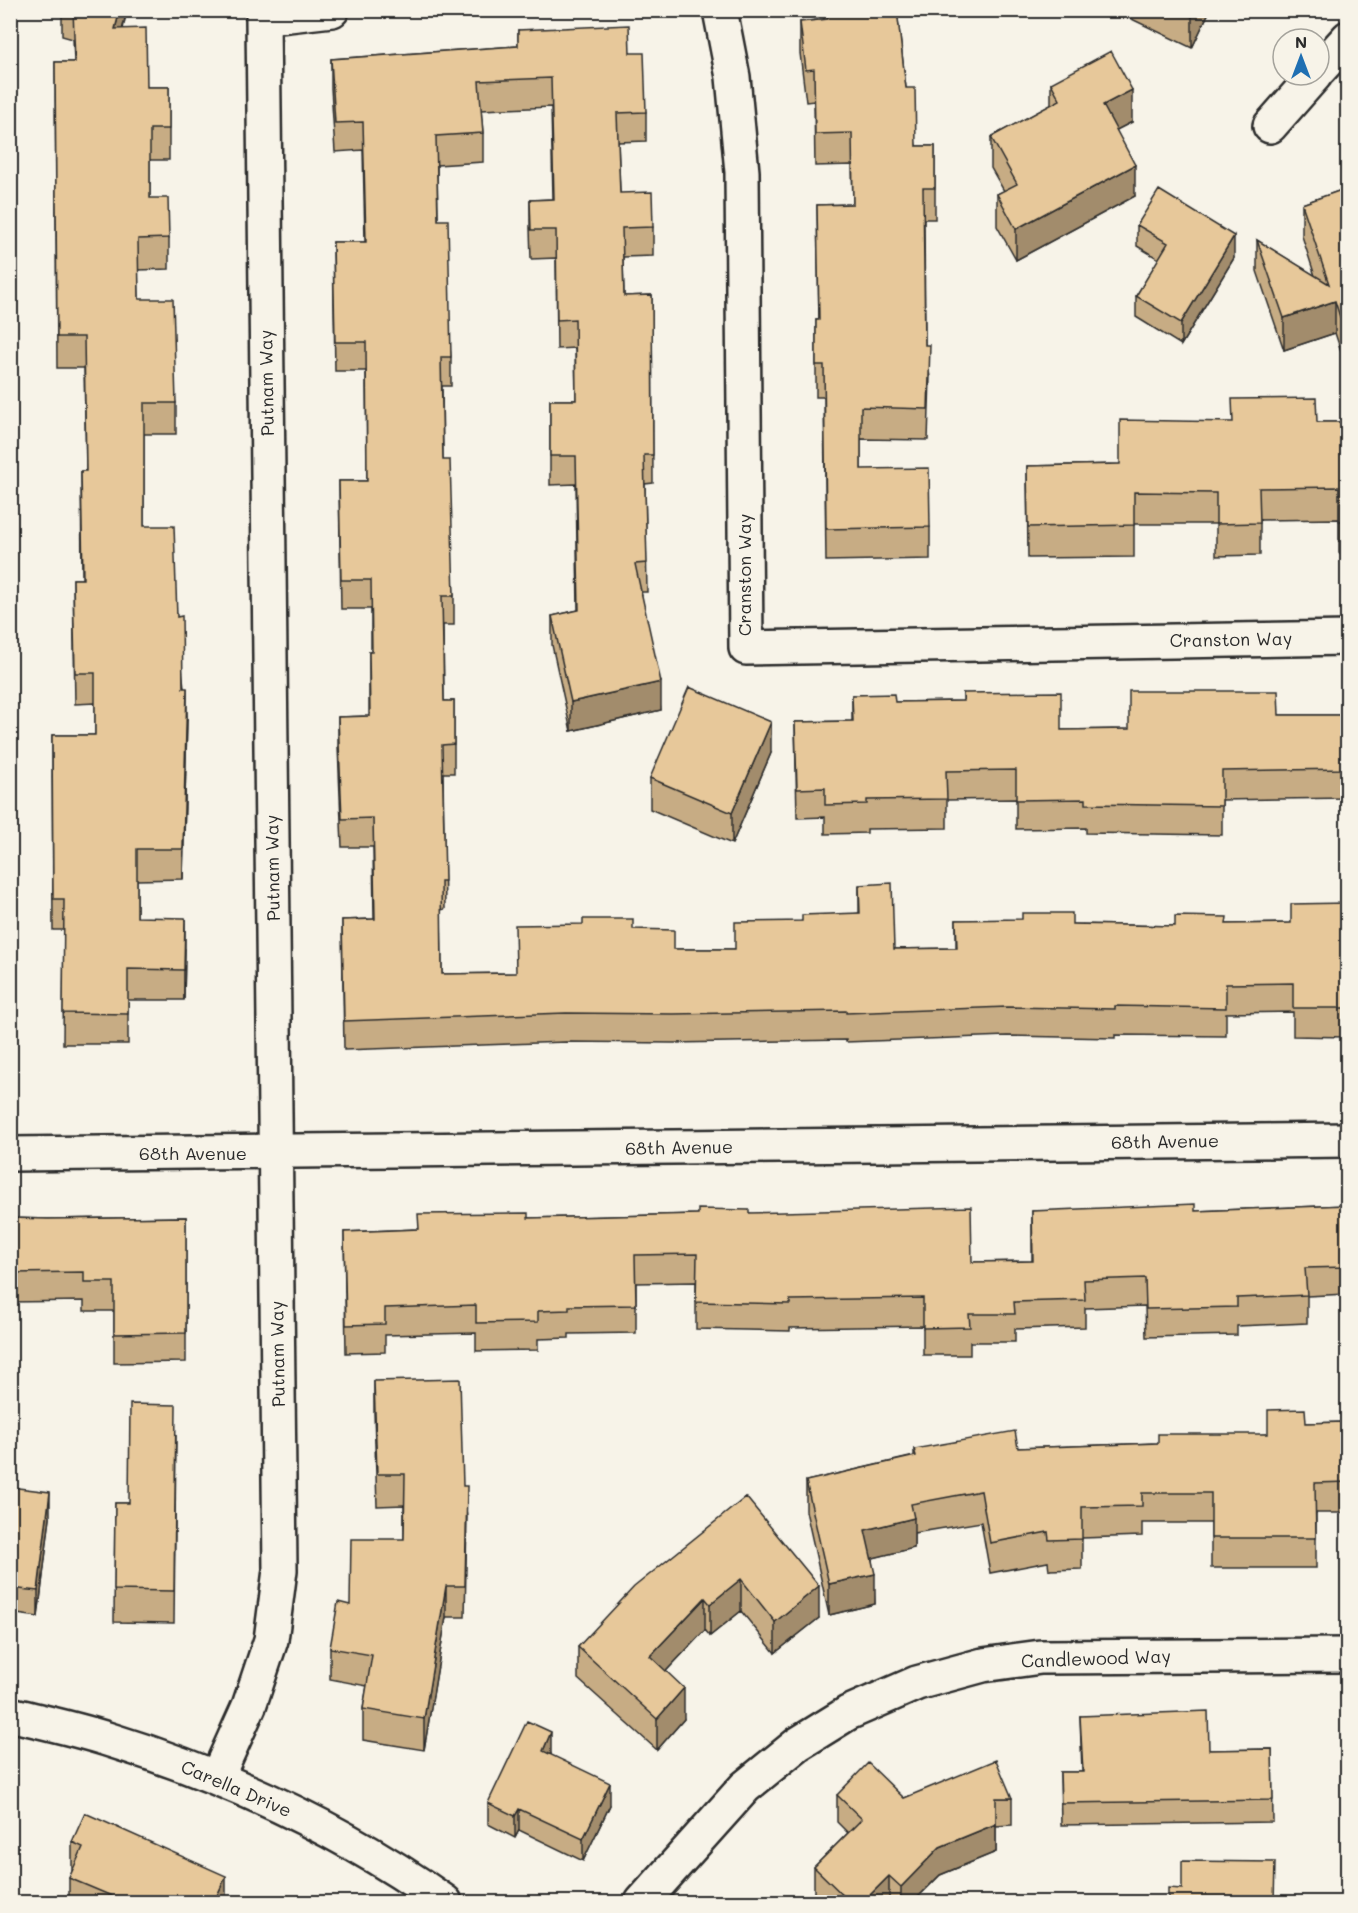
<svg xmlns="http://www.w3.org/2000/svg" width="1358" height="1913" viewBox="0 0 1358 1913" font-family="Mali,sans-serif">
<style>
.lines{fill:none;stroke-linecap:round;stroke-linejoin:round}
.street-casing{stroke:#2b2b2b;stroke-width:38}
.secondary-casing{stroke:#2b2b2b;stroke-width:38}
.street{stroke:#f7f3e8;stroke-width:33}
.secondary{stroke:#f7f3e8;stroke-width:33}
.wall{fill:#c7ac84;stroke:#2b2b2b;stroke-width:1.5}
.shaded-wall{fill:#a28c6c;stroke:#2b2b2b;stroke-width:1.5}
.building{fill:#e7c89a;stroke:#2b2b2b;stroke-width:1.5}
.labels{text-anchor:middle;stroke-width:6;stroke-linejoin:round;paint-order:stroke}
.street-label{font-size:18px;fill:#2b2b2b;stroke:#f7f3e8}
</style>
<rect width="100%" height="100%" fill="#f7f3e8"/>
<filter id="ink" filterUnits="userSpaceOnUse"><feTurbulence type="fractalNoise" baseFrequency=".0167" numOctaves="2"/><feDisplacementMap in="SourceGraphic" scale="12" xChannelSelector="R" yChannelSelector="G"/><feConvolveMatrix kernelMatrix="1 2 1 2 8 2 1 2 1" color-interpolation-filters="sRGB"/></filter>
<g filter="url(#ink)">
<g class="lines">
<defs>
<path id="street" d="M720,10L733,77L742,172L746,648L1348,638
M1319,70L1348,38
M1270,126L1315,75
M10,1714C43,1722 76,1729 107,1739C227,1776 343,1830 445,1902
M217,1777L249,1706L271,1640L280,1570L263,18L332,10
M642,1902L745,1787L798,1744L848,1713L917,1683L983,1665L1041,1657L1348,1655"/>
<path id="secondary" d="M10,1154L1348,1140"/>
</defs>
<use href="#street" class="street-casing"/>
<use href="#secondary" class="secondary-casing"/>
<use href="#street" class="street"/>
<use href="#secondary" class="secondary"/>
</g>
<path class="wall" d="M62,10H127L123,29L147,87H169V160H150V198L169,238V269L138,270L139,299L176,403V434H144V526L177,617L187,718L183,879L137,880V917L185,949L184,1000H128V1044H63L64,930H53L52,735H95V703L75,704L73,579H82L81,471H86L84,368H57L55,62H74L73,39L62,36Z
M823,10H897L906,88L916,146H935V219H924L925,345L930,377L928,440L861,439V469L930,527V559L826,561L824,397H816V320H819L817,205L853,204L852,165L815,166L814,101L806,102L800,53V22L824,19Z
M1113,10H1210L1192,48Z
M518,30L630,53L646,112V141L618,142L620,193L653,227V256L623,257L624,296L652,295L653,483L645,484L647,592H641L661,710L571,731L552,645V616L578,610L576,484L550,485V400H576L575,348L557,349L556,258L531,259L530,228V200L553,199L551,107L481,110L483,133V162L437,165L438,220L451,357V386H442L443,460L454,596V625H443L444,701H454V773H443L445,909L441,910L442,974L516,973L633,929L674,949H735L802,921L859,913V885L894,949L956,948V920L1072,924L1175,926L1226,924L1291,923L1347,903V1037L1293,1036V1012L1226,1013V1036L1115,1035V1038L1007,1036L846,1042V1040L673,1043L566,1042L344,1050L342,920L374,919L373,847H342L338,746V717L369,716V652H371V609H341L339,481H367L366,371H335L333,242H365L363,150L335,152L331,88V59L518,46Z
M1051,83L1132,122L1116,130L1135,196L1016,260L997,226V194L1004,191L991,168V137L1051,105Z
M1347,188L1341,351L1335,333L1284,350L1257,271V240L1315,276L1302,236V204Z
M1137,225L1234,258L1181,345L1136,317V296L1159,259L1137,246Z
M1317,422H1347V553H1339V519L1260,520V555L1216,556V524H1134V557L1028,558L1027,466L1120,464Z
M1347,687V798L1222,800V835L1086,833V828L1016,829V799L947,800V828L867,829V833L825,834V817L797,818L795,722L852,721V695L895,702L963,701V693L1061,730L1129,729L1279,715H1346Z
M771,753L732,844L650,809V778Z
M1347,1205V1294L1307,1296V1323L1237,1326V1335L1146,1337L1145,1306L1085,1308V1327L1015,1329V1342H970V1355H923V1326L790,1328V1331L696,1329V1282L636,1283V1333L569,1334V1338L538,1339V1350L476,1351V1333L385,1335V1352L346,1353L344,1232L418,1229L528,1218L749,1213L972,1262L1032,1261V1211H1195Z
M186,1217V1362L114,1363V1311H84V1301L10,1302V1218L48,1219Z
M374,1381L463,1486L467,1517L465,1617H446L424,1750L363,1740V1709L367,1686L330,1679V1648L350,1605L404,1539V1505L377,1506L374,1413Z
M1347,1422V1513H1316V1568H1211V1523H1142V1536L1082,1538V1569L1049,1570L1048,1562L990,1573L981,1522L914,1533V1548L872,1558L875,1604L829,1615L806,1511V1481L914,1456V1449L1018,1448L1158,1443L1268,1434L1306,1423Z
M176,1436L174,1623L114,1622L115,1503H129Z
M10,1487L50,1517L38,1617L10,1613Z
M746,1497L819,1618L775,1653L741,1611L710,1636L705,1630L666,1671L684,1719L657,1750L578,1679V1647Z
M1080,1716L1209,1750L1272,1749L1273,1822L1061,1825L1060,1772H1082Z
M551,1754V1755L610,1805L583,1861L519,1830L515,1838L488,1824V1803Z
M837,1795L904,1798H1012V1825L996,1826V1852L940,1875L913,1902H822L814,1894V1867L848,1833L837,1822Z
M72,1842L226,1902H69V1878L72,1872Z"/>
<path class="shaded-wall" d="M120,10H127L115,59V29Z
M1195,10H1210L1192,48V17Z
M1132,90V122L1103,137V105Z
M1135,165V196L1016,260V229Z
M1234,236V258L1181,345V323Z
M1335,301V333L1284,350V318Z
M1347,318V349L1341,351V320Z
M661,682V710L571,731V702Z
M187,688V718L183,879V849Z
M771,722V753L732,844V813Z
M185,918V949L184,1000V970Z
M50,1492V1517L38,1617V1591Z
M914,1518V1548L865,1560V1530Z
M875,1574V1604L829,1615V1584Z
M741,1579V1611L710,1636V1604Z
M446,1586V1617L424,1750V1719Z
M819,1586V1618L775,1653V1622Z
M705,1598V1630L650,1688V1656Z
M684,1688V1719L657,1750V1719Z
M551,1732V1754L543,1773V1751Z
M610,1783V1805L583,1861V1839Z
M519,1809V1830L515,1838V1816Z
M996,1824V1852L940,1875L913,1902H901V1887L940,1847Z
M226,1876V1902H214Z
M889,1876V1902H863Z"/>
<path class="building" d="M73,10H120L115,29L146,28L147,87H169V129H150V198H168L169,238L138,239L139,299H173L176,403H144V526H174L177,617L182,616L183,688H187L183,849H137V917L185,918L184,970L128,969V1014L63,1013L64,899H53L52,735H95V673H75L73,579H83L81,471H86L84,337H57L55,62H75Z
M827,10H897L906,88H915L916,146H935V188H923L925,345H930L928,409L861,407V469L929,468L930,527L826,529L824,365H816V320H819L817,205L853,204L852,133L815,134L814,69L806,70L800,22L828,19Z
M1179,10H1195L1192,17Z
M629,25L630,53H644L646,112L617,113L620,193L652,192L653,227L622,228L624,296L652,295L653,455H644L647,563L635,564L661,682L571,702L552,616L579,610L576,456H550V400H576L575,319L557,320L556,230H531L530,200L554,199L551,78L479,81L483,133L436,136L438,220H448L451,357H441L443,460H450L454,596H442L444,701H454V744L442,745L445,881H441L442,974L516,973L515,925L583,924V919H633V929L674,930V949H735V922L802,921V915L860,913L859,885L892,883L894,949L957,948L956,920L1022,919V913H1072V924L1175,926V916L1227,917L1226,924L1291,923V904L1347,903V1008H1293V983L1226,984V1008L1115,1006V1009L1007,1007L846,1013V1011L673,1014L566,1013L344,1021L342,920L375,919L373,818L342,819L338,717L370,716L369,652H372L371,580H341L339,481H367L366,342H335L333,242H366L363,122L335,123L331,59L518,46V30Z
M1111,51L1132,90L1103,105L1135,165L1016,229L997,194L1017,184L991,137L1060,100L1051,83Z
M1347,188V318L1341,320L1335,301L1284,318L1257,240L1329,284L1302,204Z
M1159,190L1234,236L1181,323L1136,296L1168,243L1137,225Z
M1316,398L1317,422H1347V521H1339V487L1259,488L1260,523L1216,524V493L1134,492V525L1028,527L1027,466L1120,464V420L1233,422L1232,399Z
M689,687L771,722L732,813L650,778Z
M1346,687H1347V769L1222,771V806L1086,804V799L1016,800V770L946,771L947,799L867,800V804L825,805V788L797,789L795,722L853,721L852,695L894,694L895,702L964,701L963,693L1061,692V730L1129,729V691H1278L1279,715H1346Z
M1195,1204V1211L1347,1205V1267L1305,1268L1307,1295L1237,1298V1307L1146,1309L1145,1278L1084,1280L1085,1300L1014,1302L1015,1314H969L970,1327L923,1328V1298L790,1300V1304L696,1302L697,1254L635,1255L636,1305L569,1306V1310L538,1311V1322L476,1323V1305L385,1308V1324L346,1325L344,1232L419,1229L418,1214L528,1213V1218L698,1214V1209L749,1210V1213L971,1207L972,1262L1033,1261L1032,1211Z
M186,1217V1333L114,1334V1282H84V1272L10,1273V1218L48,1219Z
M460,1379L463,1486H467L465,1586H446L424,1719L363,1709L372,1655L330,1648L338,1602L350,1605L351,1539H404L405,1474H377L374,1381Z
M130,1404L176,1405L174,1591L114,1590L115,1503H129Z
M1305,1409L1306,1423L1347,1422V1482L1315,1483L1316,1538H1211V1493H1142V1506L1082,1507V1539L1049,1540L1048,1532L990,1543L981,1491L911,1504L914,1518L865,1530L875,1574L829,1584L806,1481L916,1456L914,1449L1015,1431L1018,1448L1158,1443V1434H1268V1410Z
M10,1487L50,1492L38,1591L10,1588Z
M746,1497L819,1586L775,1622L741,1579L710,1604L705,1598L650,1656L684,1688L657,1719L578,1647L634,1587Z
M1208,1711L1209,1750L1272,1749L1273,1800L1061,1803L1060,1772H1083L1080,1716Z
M527,1721L551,1732L543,1751L610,1783L583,1839L519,1809L515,1816L488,1803Z
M996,1760L1012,1798H996V1824L940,1847L901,1887L889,1876L863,1902H850L814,1867L862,1819L837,1795L868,1763L904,1798Z
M85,1813L226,1876L214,1902H126L69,1878L83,1847L72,1842Z
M1182,1861L1275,1862L1274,1902H1168V1888L1182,1889Z"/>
</g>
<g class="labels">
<g class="street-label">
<text transform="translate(267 383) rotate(-91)" y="6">Putnam Way</text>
<text transform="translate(745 575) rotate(-90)" y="6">Cranston Way</text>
<text transform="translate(1231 640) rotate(-1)" y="6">Cranston Way</text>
<text transform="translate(273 868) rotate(-91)" y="6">Putnam Way</text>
<text transform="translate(1165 1142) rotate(-1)" y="6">68th Avenue</text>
<text transform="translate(679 1148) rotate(-1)" y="6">68th Avenue</text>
<text x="193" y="1160">68th Avenue</text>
<text transform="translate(278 1354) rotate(-91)" y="6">Putnam Way</text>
<text transform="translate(1096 1659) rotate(-2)" y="6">Candlewood Way</text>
<text transform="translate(236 1789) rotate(23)" y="6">Carella Drive</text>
</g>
</g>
<rect width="1358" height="1913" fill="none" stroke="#f7f3e8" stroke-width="36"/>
<rect x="18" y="18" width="1322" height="1877" fill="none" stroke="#2b2b2b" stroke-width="2" filter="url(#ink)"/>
<g transform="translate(1301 57)"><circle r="28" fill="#f7f3e8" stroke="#a5a39c" stroke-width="1.5"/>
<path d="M0-4.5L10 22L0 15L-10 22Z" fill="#1f6fb2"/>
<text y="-9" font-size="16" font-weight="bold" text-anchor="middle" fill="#2b2b2b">N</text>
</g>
</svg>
